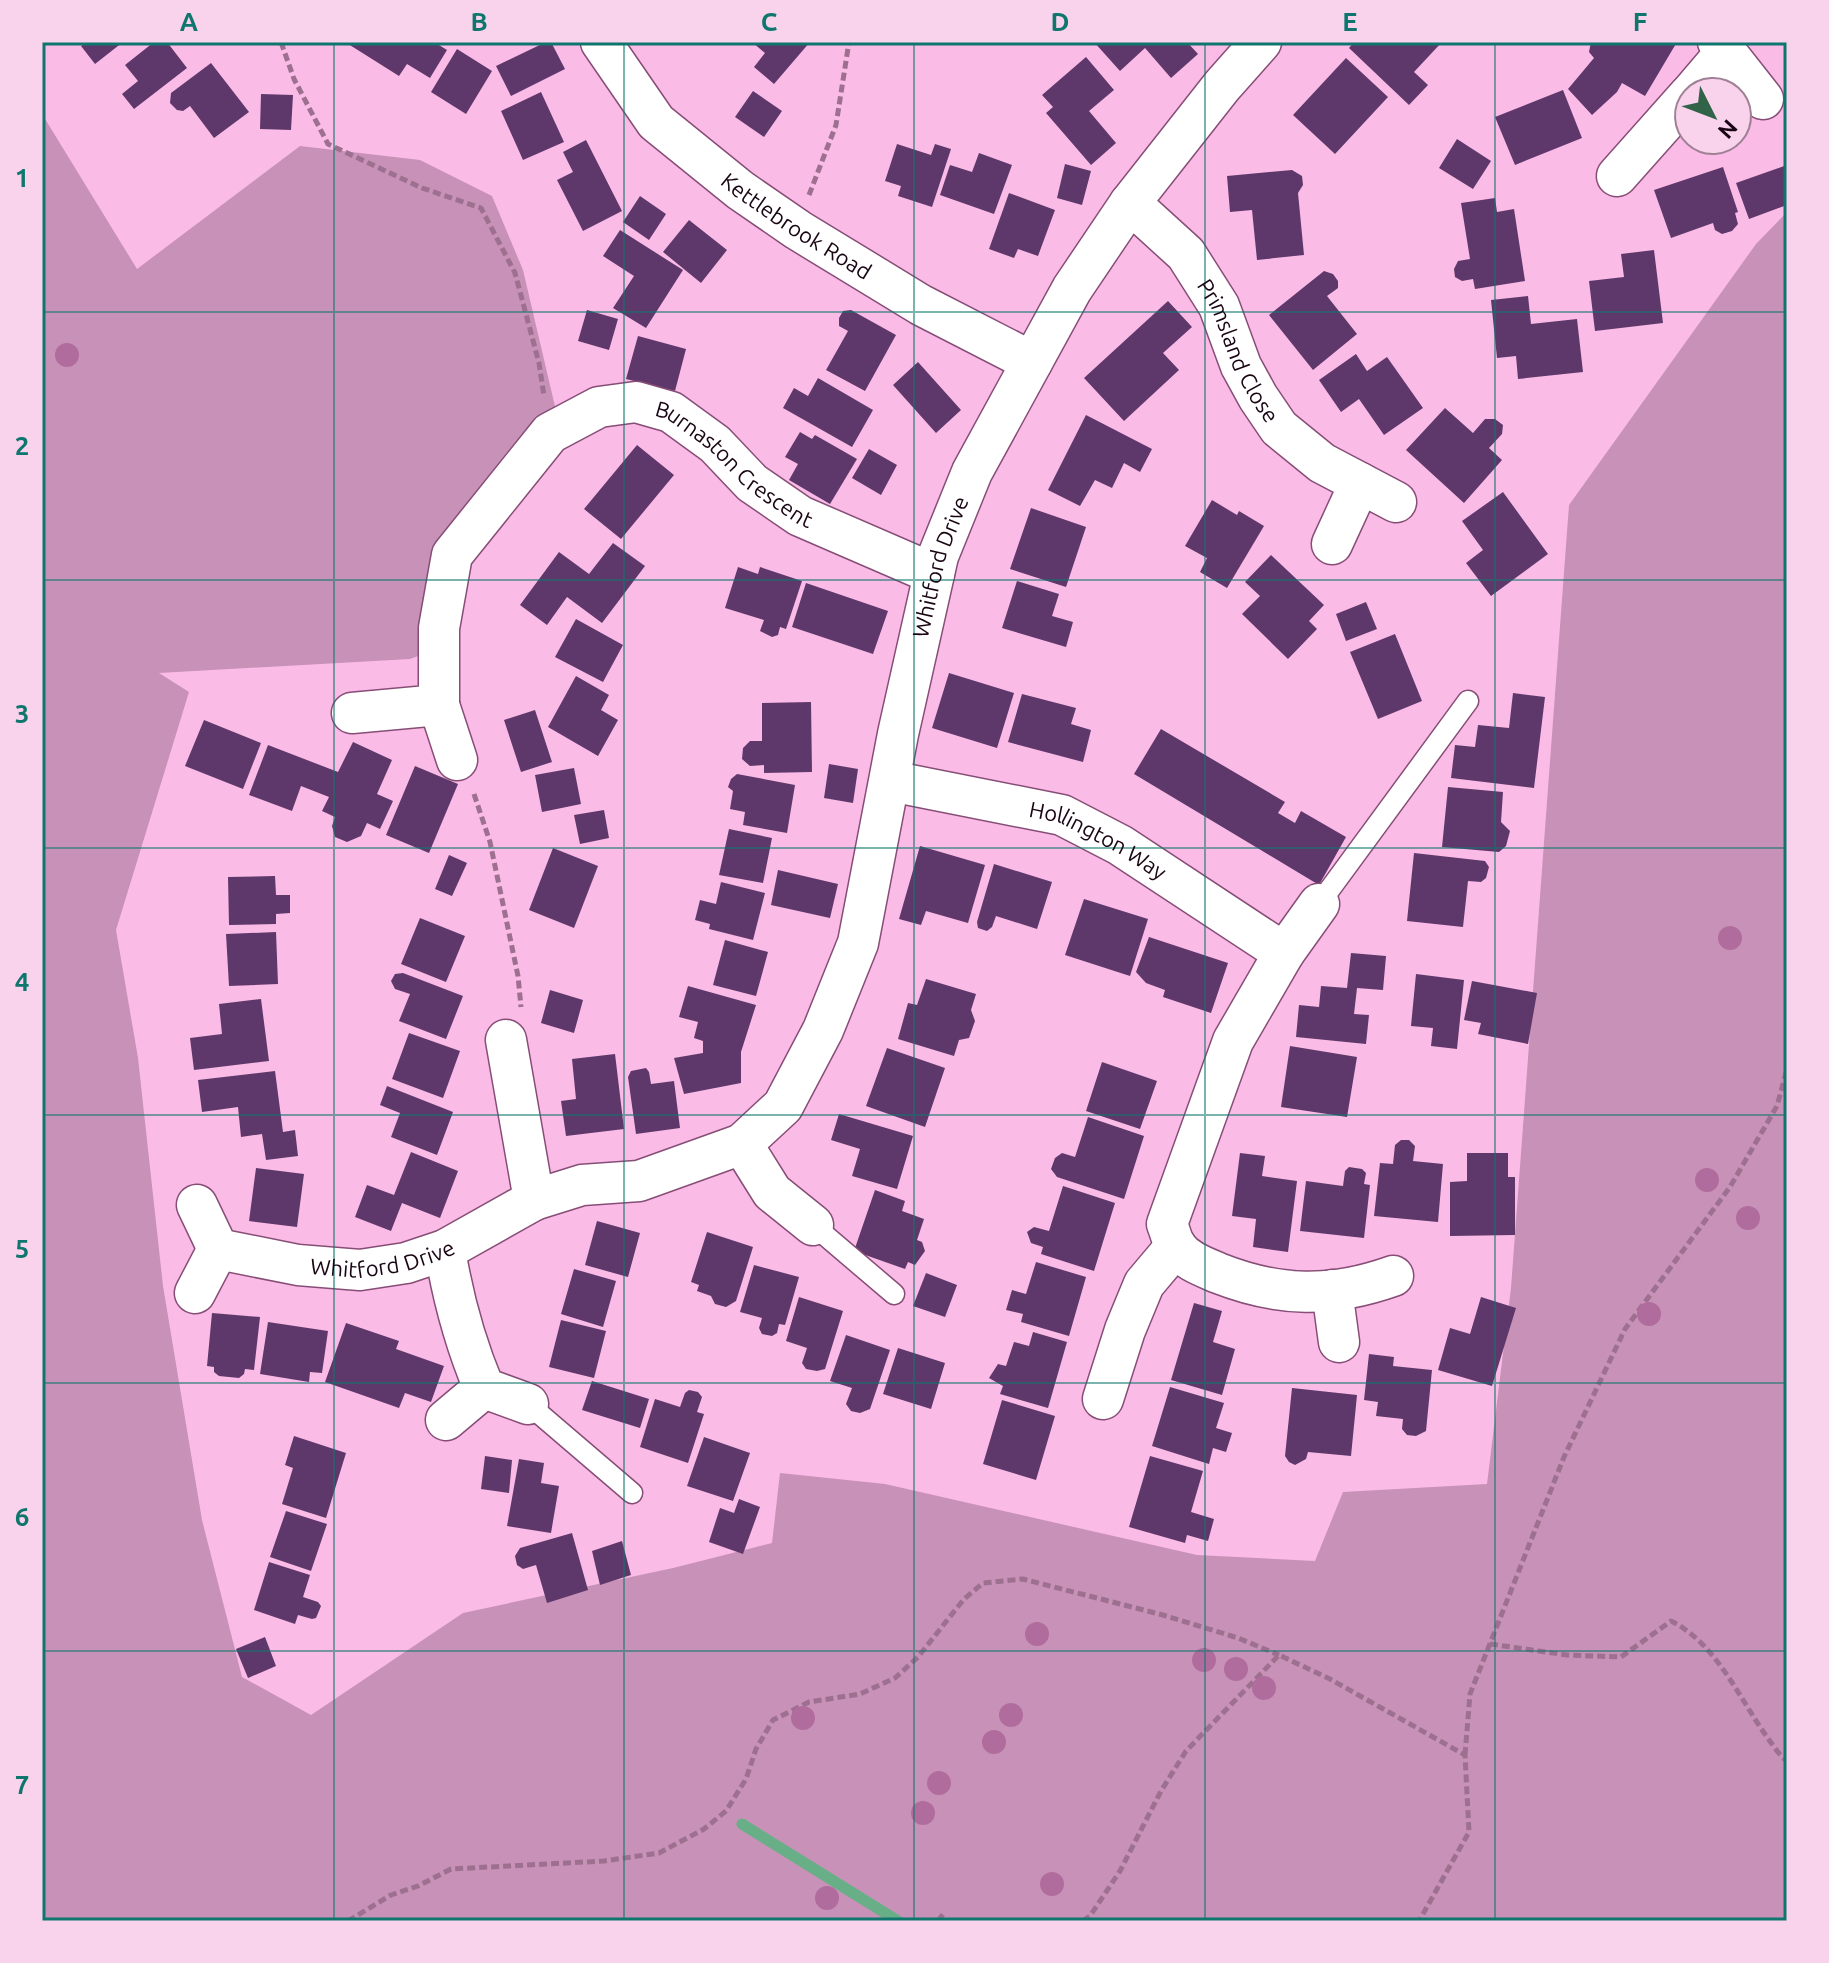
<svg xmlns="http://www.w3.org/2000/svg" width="1829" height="1963" viewBox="0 0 1829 1963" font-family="Ubuntu,sans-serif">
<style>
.green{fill:#c891b7}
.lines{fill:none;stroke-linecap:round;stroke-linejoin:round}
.stream{stroke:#68af88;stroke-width:11}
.building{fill:#5e386a}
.service-casing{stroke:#864e76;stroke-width:23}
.minor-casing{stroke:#864e76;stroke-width:43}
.path{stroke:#9e7090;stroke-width:5;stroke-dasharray:8 4;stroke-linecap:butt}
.service{stroke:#fff;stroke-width:20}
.minor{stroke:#fff;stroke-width:40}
.tree{fill:#b16c9e}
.grid{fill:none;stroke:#0f766e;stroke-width:2;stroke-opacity:0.55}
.labels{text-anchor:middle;stroke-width:8;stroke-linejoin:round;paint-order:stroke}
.street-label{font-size:22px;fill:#190513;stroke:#f9d2ec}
.neatline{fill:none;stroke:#0f766e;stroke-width:3}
.grid-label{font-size:26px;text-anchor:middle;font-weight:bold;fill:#0f766e}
</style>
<rect width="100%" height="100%" fill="#fbbbe7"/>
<path class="green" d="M42,114L137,269L300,146L420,160L492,196L523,270L557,415L437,547L429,652L410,659L159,673L189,692L116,930L138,1058L163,1286L202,1520L242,1677L311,1715L463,1613L673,1568L772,1543L780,1473L885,1484L1197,1555L1315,1561L1343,1492L1487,1484L1511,1288L1569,505L1756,244L1787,212V1921H42Z"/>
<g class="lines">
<path class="stream" d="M742,1824L898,1921"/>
</g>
<path class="building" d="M87,42H123L95,64L81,46Z
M154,42H167L187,68L134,109L122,94L138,81L125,65Z
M345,42H434L447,50L430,78L407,64L399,76Z
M546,42H551L565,69L511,96L496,66Z
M752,42H810L774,84L754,67L765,53Z
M1094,42H1187L1198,54L1171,78L1145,48L1120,71Z
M1354,42H1442L1414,72L1428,85L1409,105L1349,48Z
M1591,42H1677L1645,96L1622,83L1617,92L1592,115L1568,89L1594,58L1589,52Z
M457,49L492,71L466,114L431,92Z
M1086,57L1114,90L1089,111L1116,143L1091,165L1046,113L1053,107L1042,95Z
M1346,58L1388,97L1335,154L1293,115Z
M211,63L249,112L214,138L190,106L183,111L177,110L170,103L171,93Z
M1563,90L1582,138L1515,165L1495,117Z
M753,91L782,111L764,137L735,117Z
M541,92L564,142L523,160L501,111Z
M261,94L293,95L291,130L260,129Z
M1457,139L1491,161L1473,189L1439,168Z
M586,140L622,211L583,231L557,180L573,172L563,152Z
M897,144L931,155L935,144L951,149L932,207L898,196L901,186L885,181Z
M979,153L1012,165L994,214L940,195L950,165L972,172Z
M1065,164L1091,171L1082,205L1057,198Z
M1787,165V205L1749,219L1736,183Z
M1723,167L1738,212L1735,213L1738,224L1732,231L1722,234L1715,230L1713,223L1671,238L1654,190Z
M1292,170L1302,176L1303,185L1298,193L1304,255L1257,260L1252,210L1230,212L1227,176Z
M1009,193L1055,210L1038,256L1018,249L1014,258L989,249Z
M640,196L666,214L649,240L623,222Z
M1495,198L1497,212L1514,209L1525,281L1475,289L1473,279L1462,281L1455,277L1454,269L1458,261L1470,259L1461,203Z
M689,220L727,250L701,283L663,252Z
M620,230L683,270L646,328L613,308L634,276L603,256Z
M1654,250L1663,323L1595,331L1589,281L1624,277L1621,254Z
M1324,271L1333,274L1338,281V288L1327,296L1357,334L1313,370L1269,315Z
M1528,296L1531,324L1577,319L1583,372L1518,379L1516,356L1497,358L1491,300Z
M1168,301L1192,327L1163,353L1179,370L1124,421L1084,378Z
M587,310L618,319L609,350L578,341Z
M851,310L896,335L865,391L826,370L848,331L839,326V318L843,311Z
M638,336L686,349L675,391L626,379Z
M1356,354L1367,371L1387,357L1423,408L1384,435L1359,399L1341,412L1319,380Z
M918,362L961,410L936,433L893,385Z
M818,378L873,410L852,447L783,408L794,388L808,396Z
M1445,408L1473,433L1485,419H1495L1503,425L1502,434L1489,448L1502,460L1464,503L1406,450Z
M1086,415L1152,449L1140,472L1124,463L1112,488L1095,480L1080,506L1048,490Z
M800,432L812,439L815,435L857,459L830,504L789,480L798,464L785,457Z
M637,445L674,475L621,539L584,509Z
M869,449L897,465L881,495L852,478Z
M1503,492L1548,554L1491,596L1466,563L1483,550L1462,521Z
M1212,500L1237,515L1239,511L1264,526L1227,588L1200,572L1207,558L1185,546Z
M1031,508L1086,527L1066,587L1010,569Z
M613,543L645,566L602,623L567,597L547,625L520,605L559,552L589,574Z
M1271,555L1324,605L1309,621L1317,629L1288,659L1242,614L1260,596L1245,582Z
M738,567L758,574L760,567L802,581L786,629L780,627L778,635L772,637L760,631L764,620L725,608Z
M1017,581L1059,594L1052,616L1073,622L1066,647L1002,628Z
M806,583L888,611L873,654L792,627Z
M1366,602L1377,629L1346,641L1336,614Z
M576,619L623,645L603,682L555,657Z
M1395,634L1422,701L1378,719L1350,652Z
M949,673L1014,693L997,748L932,728Z
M576,676L609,695L601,710L618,720L598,756L548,727Z
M1513,693L1545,697L1534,788L1451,778L1455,745L1475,747L1478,725L1509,728Z
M1022,694L1076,708L1071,724L1091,730L1083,762L1008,742Z
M811,702L812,772L764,773V765L750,766L742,759L743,748L750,741H762V703Z
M535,710L552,762L521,772L504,720Z
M204,720L261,743L243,789L185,766Z
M1161,729L1285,802L1278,813L1295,823L1301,811L1346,837L1319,885L1134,774Z
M353,742L392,760L377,794L393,801L380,829L367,823L361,836L347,842L335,837L332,826L335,817L322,811L329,797L301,786L292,811L249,795L268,745L338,772Z
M829,764L858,769L853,803L824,798Z
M415,766L458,784L429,853L386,835Z
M574,768L581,804L542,812L535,775Z
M737,774L795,785L787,833L743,825L745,812L730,809L733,791L728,787L731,779Z
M1448,787L1503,792L1501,822L1510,831L1506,846L1499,852L1442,847Z
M604,810L609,838L580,844L574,815Z
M729,829L772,838L763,883L719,875Z
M920,846L985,865L968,923L926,911L921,925L899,919Z
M553,848L598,866L574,928L529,910Z
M1414,853L1485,861L1489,867L1486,878L1481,882L1468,881L1463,927L1407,921Z
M449,855L467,863L452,896L435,889Z
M994,864L1052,882L1037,929L996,916L992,927L987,931L978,928L977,922Z
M778,870L838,884L830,918L771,905Z
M275,876L276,895H290V913L276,914V924L229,925L228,877Z
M721,882L765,893L753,940L709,929L710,924L695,920L700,900L716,904Z
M1084,899L1148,919L1130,976L1065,955Z
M420,918L465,936L446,982L401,964Z
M276,932L278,984L229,986L226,934Z
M1149,937L1228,963L1211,1013L1163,997L1165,990L1146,983L1136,972Z
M725,940L768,952L756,996L713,985Z
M1351,953L1386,956L1383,990L1357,988L1354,1014L1369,1015L1366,1044L1296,1037L1299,1005L1319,1007L1321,986L1347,988Z
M403,973L463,996L446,1039L399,1021L410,994L395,989L391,981L395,974Z
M1416,974L1464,980L1457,1049L1431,1046L1433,1028L1411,1026Z
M926,979L976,994L971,1010L975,1021L969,1038L959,1040L954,1056L898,1039L908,1003L917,1005Z
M1472,981L1537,993L1528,1044L1478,1034L1481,1023L1464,1020Z
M688,986L756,1005L741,1052V1083L684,1094L674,1058L703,1053V1041L694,1038L698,1022L679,1017Z
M550,990L583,1000L574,1033L541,1023Z
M261,999L269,1061L194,1070L190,1038L222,1034L219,1004Z
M409,1033L460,1051L443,1098L392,1079Z
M1290,1046L1357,1057L1347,1117L1281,1107Z
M887,1048L945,1068L925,1127L866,1106Z
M615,1054L624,1129L566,1136L561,1101L576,1099L572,1059Z
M1102,1062L1157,1081L1140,1129L1086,1111Z
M646,1068L649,1072L651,1084L674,1081L680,1128L636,1134L628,1077L631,1071Z
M275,1071L283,1132L295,1130L298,1156L266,1160L262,1134L241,1137L238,1107L202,1112L198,1080Z
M387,1086L453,1112L437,1155L391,1137L400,1113L380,1105Z
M839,1114L913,1136L897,1189L852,1176L860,1149L831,1140Z
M1088,1117L1144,1136L1124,1199L1057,1177L1051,1169L1055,1158L1062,1153L1075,1157Z
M1401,1140H1409L1415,1146L1413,1161L1443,1164L1438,1222L1374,1216L1380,1163L1393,1164L1395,1145Z
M411,1152L458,1171L440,1218L402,1203L391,1231L355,1217L367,1185L394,1195Z
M1240,1153L1265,1156L1262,1176L1297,1181L1288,1252L1253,1247L1256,1219L1232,1216Z
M1467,1153H1508V1177H1515V1235L1450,1236V1182L1467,1181Z
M1349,1167L1362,1169L1366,1173L1364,1184L1370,1185L1364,1238L1300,1231L1306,1181L1343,1186L1345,1171Z
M256,1168L304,1174L297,1227L249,1221Z
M1063,1186L1115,1203L1094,1271L1041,1254L1043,1247L1031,1243L1027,1232L1034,1227L1049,1231Z
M875,1190L905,1201L902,1211L924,1219L917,1240L922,1242L925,1251L915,1265L908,1262L905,1269L854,1251Z
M597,1221L640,1233L628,1277L585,1265Z
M707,1232L753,1247L736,1301L726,1307L715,1304L711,1296L697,1291L699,1285L691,1282Z
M1036,1262L1086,1277L1069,1336L1021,1322L1023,1314L1006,1310L1012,1290L1026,1294Z
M754,1265L799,1277L785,1325L779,1324L777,1333L772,1336L762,1334L759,1328L762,1318L740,1312Z
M574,1269L616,1281L603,1327L561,1314Z
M926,1273L957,1285L945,1317L913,1306Z
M799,1297L843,1311L825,1369L817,1371L806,1369L802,1363L807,1348L786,1341Z
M1481,1297L1516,1308L1492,1386L1438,1370L1450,1328L1470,1334Z
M1194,1303L1222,1311L1213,1342L1235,1349L1222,1395L1171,1380Z
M212,1313L260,1317L254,1370L245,1369L244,1374L239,1378L219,1376L214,1372V1367L207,1366Z
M561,1320L606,1331L594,1378L549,1367Z
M268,1322L328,1331L322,1373L310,1372L309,1382L260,1374Z
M346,1323L399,1341L396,1349L444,1366L431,1402L405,1393L399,1408L325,1382Z
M1033,1332L1067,1342L1048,1408L1000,1394L1003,1386L989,1378L998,1364L1006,1366L1014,1342L1029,1346Z
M846,1335L890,1350L870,1409L860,1413L851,1411L846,1404L852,1388L830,1381Z
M898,1348L945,1363L931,1409L883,1394Z
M1369,1354L1394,1357L1393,1366L1432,1370L1426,1431L1416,1436L1407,1435L1402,1429L1403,1419L1376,1416L1378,1402L1364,1400Z
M592,1381L649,1399L640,1428L582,1410Z
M1170,1387L1224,1403L1216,1428L1232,1433L1226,1452L1213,1448L1209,1464L1152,1446Z
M1292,1388L1357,1395L1351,1456L1308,1452L1306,1459L1295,1465L1289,1462L1285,1456Z
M689,1390L698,1392L702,1397L697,1412L704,1414L688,1463L640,1447L655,1399L680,1407L685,1393Z
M1002,1400L1055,1416L1036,1480L983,1464Z
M294,1436L346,1453L326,1518L282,1504L293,1468L285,1465Z
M704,1437L750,1453L733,1501L687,1486Z
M485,1456L512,1460L509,1493L481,1489Z
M1150,1456L1203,1471L1191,1512L1214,1519L1208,1541L1187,1535L1185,1543L1129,1527Z
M519,1459L544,1463L541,1483L559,1486L551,1533L507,1526Z
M739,1499L760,1507L743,1554L709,1542L720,1508L734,1513Z
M286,1511L327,1524L311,1571L270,1557Z
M572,1533L588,1590L547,1603L536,1565L523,1569L517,1565L515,1556L520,1548Z
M622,1541L631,1575L600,1585L592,1551Z
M269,1562L310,1575L303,1597L318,1602L321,1606L316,1618L312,1619L298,1615L295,1624L254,1610Z
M265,1637L276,1666L248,1678L236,1649Z"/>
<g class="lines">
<defs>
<path id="service" d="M1319,904L1468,701
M813,1225L894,1294
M528,1404L632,1493"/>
<g id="minor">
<path id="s1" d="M601,42L656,122L740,190L798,230L921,305L1032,362"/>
<path d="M1726,52L1763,99"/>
<path d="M1692,92L1726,52L1718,42"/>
<path d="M1617,176L1689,95"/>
<path id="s2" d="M1130,203L1186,254L1219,306L1241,366L1258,397L1279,428L1322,463L1396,502"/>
<path d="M1332,544L1360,483"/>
<path d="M439,705L457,760"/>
<path id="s3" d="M352,713L439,705V628L452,555L550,433L599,407L636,402L671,412L715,444L752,483L800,516L934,574"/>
<path id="s4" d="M890,781L1062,815L1120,845L1284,953L1233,1041L1167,1224C1170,1231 1172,1241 1176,1247C1187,1261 1202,1266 1218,1273C1279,1297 1331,1298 1393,1276"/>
<path d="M1284,953L1319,904"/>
<path d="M506,1040L534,1200"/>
<path d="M742,1144L772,1192L813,1225"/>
<path id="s5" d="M197,1205L218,1249L298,1265L360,1270L406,1263L445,1250L534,1200L582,1185L639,1181L742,1144L783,1106L823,1030L858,943L898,734L938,556L972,472L1072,289L1130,203L1222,86L1261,42"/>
<path d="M445,1250C453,1299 465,1343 484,1388L528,1404"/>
<path d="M1332,1290L1339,1342"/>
<path d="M195,1293L218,1249"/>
<path d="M1103,1399L1125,1330L1144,1284L1176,1246"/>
<path d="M446,1420L484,1388"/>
</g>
</defs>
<use href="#service" class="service-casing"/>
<use href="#minor" class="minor-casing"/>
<path class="path" d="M281,42L294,79L328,144L422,188L481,208L515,273L539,363L544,396
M809,195L836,125L849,42
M474,794L490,842L518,976L521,1007
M1490,1644L1567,1655L1621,1657L1671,1621C1716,1643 1739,1698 1767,1737C1773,1745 1779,1755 1787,1761
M1465,1755L1470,1694L1564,1457L1625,1329L1730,1187L1777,1106L1787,1069
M348,1921L391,1895L418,1886L451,1869L604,1861L659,1853L704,1829L726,1811L746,1779L756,1749L773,1720L809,1702L860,1694L895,1678L918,1657L964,1599L983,1583L1023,1579L1163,1615L1238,1638L1279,1655
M938,1921L944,1913
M1083,1921L1090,1916L1120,1871L1161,1791L1186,1751L1279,1655L1330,1679L1465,1755L1469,1832L1419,1921"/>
<use href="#service" class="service"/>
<use href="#minor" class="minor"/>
</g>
<g class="tree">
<circle cx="67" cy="355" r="12"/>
<circle cx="1730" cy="938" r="12"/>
<circle cx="1707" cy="1180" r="12"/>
<circle cx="1748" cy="1218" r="12"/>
<circle cx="1649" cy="1314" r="12"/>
<circle cx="1037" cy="1634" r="12"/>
<circle cx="1204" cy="1660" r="12"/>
<circle cx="1236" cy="1669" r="12"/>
<circle cx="1264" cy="1688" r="12"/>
<circle cx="1011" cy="1715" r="12"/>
<circle cx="803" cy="1718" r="12"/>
<circle cx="994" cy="1742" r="12"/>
<circle cx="939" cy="1783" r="12"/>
<circle cx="923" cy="1813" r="12"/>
<circle cx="1052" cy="1884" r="12"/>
<circle cx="827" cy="1898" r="12"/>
</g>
<path class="grid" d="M334,42V1921M624,42V1921M914,42V1921M1205,42V1921M1495,42V1921M42,312H1787M42,580H1787M42,848H1787M42,1115H1787M42,1383H1787M42,1651H1787"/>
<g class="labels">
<g class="street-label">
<text dy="8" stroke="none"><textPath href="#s1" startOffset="272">Kettlebrook Road</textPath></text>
<text dy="8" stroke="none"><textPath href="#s2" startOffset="186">Primsland Close</textPath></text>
<text dy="8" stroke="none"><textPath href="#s3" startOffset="606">Burnaston Crescent</textPath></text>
<text dy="8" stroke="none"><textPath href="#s5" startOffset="1220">Whitford Drive</textPath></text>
<text dy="8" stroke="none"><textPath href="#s4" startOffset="218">Hollington Way</textPath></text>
<text dy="8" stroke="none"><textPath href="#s5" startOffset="216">Whitford Drive</textPath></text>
</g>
</g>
<rect width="1829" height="1963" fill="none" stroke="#f9d2ec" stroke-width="88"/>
<g transform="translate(1713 116) rotate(132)"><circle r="38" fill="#f9d2ec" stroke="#9f8095" stroke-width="2"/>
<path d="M0-6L14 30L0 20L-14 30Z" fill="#306348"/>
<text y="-12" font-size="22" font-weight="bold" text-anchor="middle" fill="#190513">N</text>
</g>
<rect x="44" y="44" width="1741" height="1875" class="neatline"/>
<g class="grid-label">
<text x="189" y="31">A</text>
<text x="479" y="31">B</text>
<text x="769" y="31">C</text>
<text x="1060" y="31">D</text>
<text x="1350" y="31">E</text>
<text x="1640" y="31">F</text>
<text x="22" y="187">1</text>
<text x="22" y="455">2</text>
<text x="22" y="723">3</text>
<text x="22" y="991">4</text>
<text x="22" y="1258">5</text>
<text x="22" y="1526">6</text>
<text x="22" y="1794">7</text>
</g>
</svg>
